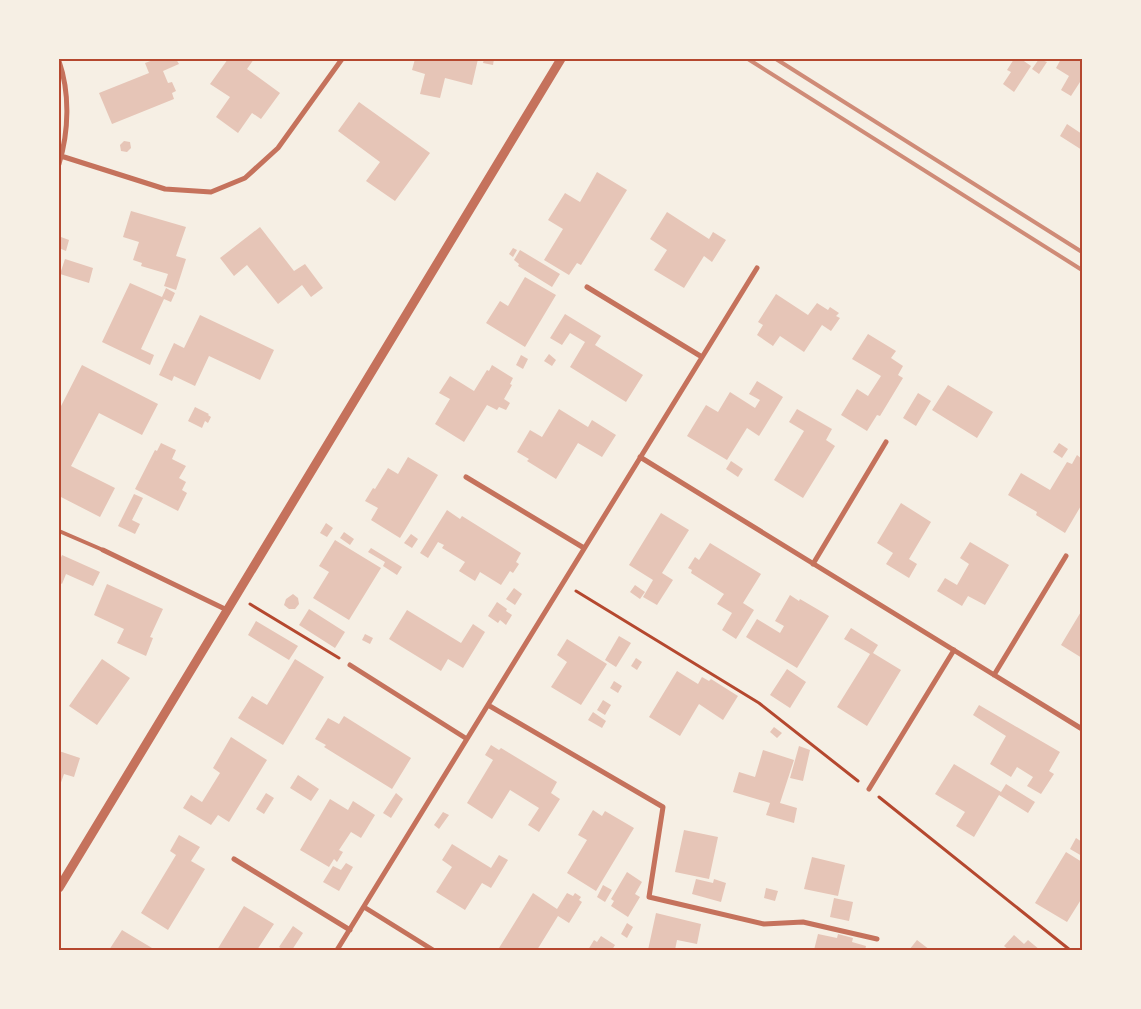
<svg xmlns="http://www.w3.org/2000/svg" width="1141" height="1009" viewBox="0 0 1141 1009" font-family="'Libre Baskerville',serif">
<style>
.building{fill:#e6c5b7}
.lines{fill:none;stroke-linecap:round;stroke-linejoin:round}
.path{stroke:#b5482f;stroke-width:3}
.service{stroke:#c5725c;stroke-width:4}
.minor{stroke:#c5725c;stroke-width:5}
.tertiary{stroke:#c5725c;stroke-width:9}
.rail{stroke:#cf8b77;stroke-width:4}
.neatline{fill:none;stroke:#b5482f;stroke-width:2}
</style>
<rect width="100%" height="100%" fill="#f6efe4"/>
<path class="building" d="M156,59H176L179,64L163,71L168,83L172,82L176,91L172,93L174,99L112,124L99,93L149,73L145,63Z
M228,59H254L247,69L280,93L261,119L252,113L238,133L216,117L230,97L210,84Z
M415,59H478L472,85L445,78L440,98L420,94L425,74L412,70Z
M484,59H494L493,65L483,63Z
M1014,59H1021L1031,66L1014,92L1003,84L1011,72L1007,70Z
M1039,59L1047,62L1039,74L1032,69Z
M1061,59H1082V84L1080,82L1071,96L1061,90L1069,76L1056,68Z
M359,102L430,153L395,201L366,181L380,162L338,131Z
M1067,124L1082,134V150L1060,136Z
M124,141L130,142L131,148L127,152L121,151L120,145Z
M597,172L627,190L581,265L577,263L569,275L544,260L563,229L548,220L565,193L580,202Z
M131,211L186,227L176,256L186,259L176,290L164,286L168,274L141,266L142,263L133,260L139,242L123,237Z
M667,212L709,239L713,232L726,240L712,262L704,256L684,288L654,270L667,250L650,239Z
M260,227L294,271L305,264L323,288L311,297L302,285L278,304L247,265L234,276L220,258Z
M61,237L69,240L66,251L59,248Z
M513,248L517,250L513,257L509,254Z
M520,250L560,274L552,287L518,266L519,264L514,260Z
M65,259L93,268L89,283L60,274Z
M525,277L556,295L525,347L486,323L500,301L508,306Z
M130,283L162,297L166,288L175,293L171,302L164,299L141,349L154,355L150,365L102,342Z
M776,294L808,315L817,303L828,310L830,307L839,313L836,316L840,318L831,331L822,325L804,352L780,336L773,346L757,335L763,325L758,322Z
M565,314L601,336L595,345L643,375L626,402L570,367L585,342L570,333L562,345L550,338Z
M200,315L274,350L260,380L209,356L195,386L174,376L172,381L159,375L174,343L184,348Z
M868,334L896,351L891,358L903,366L898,375L903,378L880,416L877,415L867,431L841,415L857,389L868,396L881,376L852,359Z
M549,354L556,360L552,366L544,361Z
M521,355L528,359L523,369L516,365Z
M82,365L158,404L142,435L99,413L71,466L115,488L100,517L59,496V410Z
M492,365L513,378L510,384L512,385L504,399L510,403L506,410L499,407L497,410L487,405L464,442L435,424L450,399L439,393L450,376L474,391L487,370L489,371Z
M757,381L783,397L759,436L747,428L727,460L687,436L706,405L718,412L730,392L755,408L760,400L749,394Z
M948,385L993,412L977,438L932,410Z
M918,393L931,401L916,426L903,418Z
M195,407L209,414L208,415L211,417L208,423L205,421L202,428L188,421Z
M559,409L588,427L592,420L616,435L602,457L578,443L556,479L527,461L529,459L517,452L530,430L542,437Z
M797,409L832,429L826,440L835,446L803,498L774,480L804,431L789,422Z
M161,443L176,450L172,459L186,466L179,478L186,482L182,490L187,493L178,511L135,489L155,450L157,451Z
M1059,443L1068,449L1062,458L1053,452Z
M1077,455L1082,459V504L1065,533L1036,515L1037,512L1008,495L1021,473L1050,490L1067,462L1072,464Z
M408,457L438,475L400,538L371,520L378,508L365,501L373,488L375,489L388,468L398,474Z
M731,461L743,469L738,477L726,469Z
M134,494L143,498L132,520L140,524L135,534L118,526Z
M901,503L931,522L909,559L917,564L909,578L886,564L893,553L877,543Z
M447,510L460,519L462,516L521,553L516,562L519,564L513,573L510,571L501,585L480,572L475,581L459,571L465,562L442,548L444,545L438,542L428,558L420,553Z
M661,513L689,530L662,573L673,580L657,605L643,597L653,580L629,565Z
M326,523L333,528L327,537L320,533Z
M344,532L354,539L350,545L340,538Z
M411,534L418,539L412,548L404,543Z
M335,540L381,568L349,620L313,598L329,572L319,566Z
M970,542L1009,565L985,605L968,596L962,606L937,591L945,578L957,585L969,564L960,558Z
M710,543L761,574L743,603L754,610L736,639L722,630L732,613L717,604L724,594L691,573L692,570L688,568L695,557L699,560Z
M371,548L402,567L397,575L383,566L385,562L368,552Z
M62,555L100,572L93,586L66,574L62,584L59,582V562Z
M107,584L163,609L150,637L153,638L146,656L117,643L124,629L94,615Z
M635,585L645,592L640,599L630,592Z
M514,588L522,594L515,605L506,599Z
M293,594L298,598L299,604L295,609H289L284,605L286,599Z
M790,595L799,601L800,599L829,616L797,668L746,637L757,619L780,633L784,626L775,621Z
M497,602L507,609L506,611L512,615L506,625L500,620L498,623L488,616Z
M309,609L345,632L335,648L299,625Z
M407,610L461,643L473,624L485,632L463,668L448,659L441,671L389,639Z
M1082,610V658L1061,645Z
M256,621L298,646L289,660L248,635Z
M851,628L878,645L873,653L901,670L867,726L837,707L870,654L844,639Z
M365,634L373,638L370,644L362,640Z
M619,636L631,643L616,667L605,660Z
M567,639L607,664L581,705L551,687L567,662L557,655Z
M636,658L642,662L637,670L631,666Z
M102,659L130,678L97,725L69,706Z
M295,659L324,677L283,745L238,718L252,696L267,705Z
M787,669L806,682L790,708L770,695Z
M677,671L698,684L702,677L709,681L711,679L738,696L723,720L699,704L680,736L649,717Z
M614,681L622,686L618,693L610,688Z
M603,700L611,705L605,715L597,710Z
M979,705L1060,752L1049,771L1054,774L1041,794L1027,786L1033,777L1017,767L1011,777L990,764L1006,736L973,715Z
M593,712L606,721L602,728L588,720Z
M344,716L411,758L392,789L324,747L326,745L315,739L328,718L339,724Z
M774,727L782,733L777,738L770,732Z
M231,737L267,760L229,822L218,815L211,825L183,808L191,795L202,802L220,773L213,768Z
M491,745L499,750L501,748L557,782L551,793L560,799L539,832L528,825L539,808L510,790L492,819L467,803L493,760L485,755Z
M799,746L810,750L803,781L790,778Z
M763,750L794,760L780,803L797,808L794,823L766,815L770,803L733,792L739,772L755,777Z
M59,751L80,758L74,777L64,774L59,788Z
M954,764L1001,792L1006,784L1035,802L1028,813L999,795L974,837L956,826L965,812L935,794Z
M298,775L319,789L311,801L290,788Z
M266,793L274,798L264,814L256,809Z
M396,793L403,799L391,818L383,813Z
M330,799L348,810L353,801L375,815L361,838L351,832L339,850L343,852L337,862L334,859L329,867L300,850Z
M593,810L602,816L605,811L634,828L596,891L567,873L587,840L578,835Z
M443,812L449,815L439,829L434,825Z
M684,830L718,837L709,879L675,872Z
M179,835L200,847L191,861L205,869L168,930L141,913L176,855L170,851Z
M1076,838L1082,842V856L1070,849Z
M452,844L491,868L499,855L508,860L491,888L482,883L465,910L436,892L452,867L442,860Z
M1066,852L1082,862V898L1067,922L1035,903Z
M812,857L845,865L838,896L804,889Z
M346,863L353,867L339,891L323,882L333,866L341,870Z
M627,872L642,882L635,894L640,897L628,917L611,906L614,901L611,899Z
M696,879L713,883L714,879L726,883L721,902L692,894Z
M603,885L612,890L605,902L597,897Z
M766,888L778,891L775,901L764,898Z
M533,893L557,909L567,893L573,896L575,893L581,897L579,900L582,902L569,923L558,916L537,950H502L499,948Z
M834,898L853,902L849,921L830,917Z
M244,906L274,924L257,950H217Z
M656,913L701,924L697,944L677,940L675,950H648Z
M627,923L633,927L627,938L621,934Z
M293,926L303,933L292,950H284L279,947Z
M122,930L152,948L151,950H109Z
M818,934L837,938L838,934L853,938L852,942L866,946L865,950H814Z
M1014,935L1024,944L1028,940L1040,950H1009L1004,946Z
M601,936L615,945L612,950H588L594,940L597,942Z
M917,940L930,950H909Z"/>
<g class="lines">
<path class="path" d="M576,591L759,703L858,781
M250,604L339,658
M879,797L1070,950"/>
<path class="service" d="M59,531L103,550"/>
<path class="minor" d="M59,61C70,93 69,131 59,164
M61,156L165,189L211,192L245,178L278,148L342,59
M587,287L702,357
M640,457L1082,729
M466,477L584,548
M103,550L227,610
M813,564L886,442
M350,665L467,739
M994,675L1066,556
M488,705L663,807L649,897L764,924L803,922L877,939
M869,789L954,650
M234,859L350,930
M364,907L433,950
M337,950L757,268"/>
<path class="tertiary" d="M59,888L561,59"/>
<path class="rail" d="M748,59L1082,270
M776,59L1082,252"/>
</g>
<rect width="1141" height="1009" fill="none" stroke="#f6efe4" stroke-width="120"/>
<rect x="60" y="60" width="1021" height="889" class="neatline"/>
</svg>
